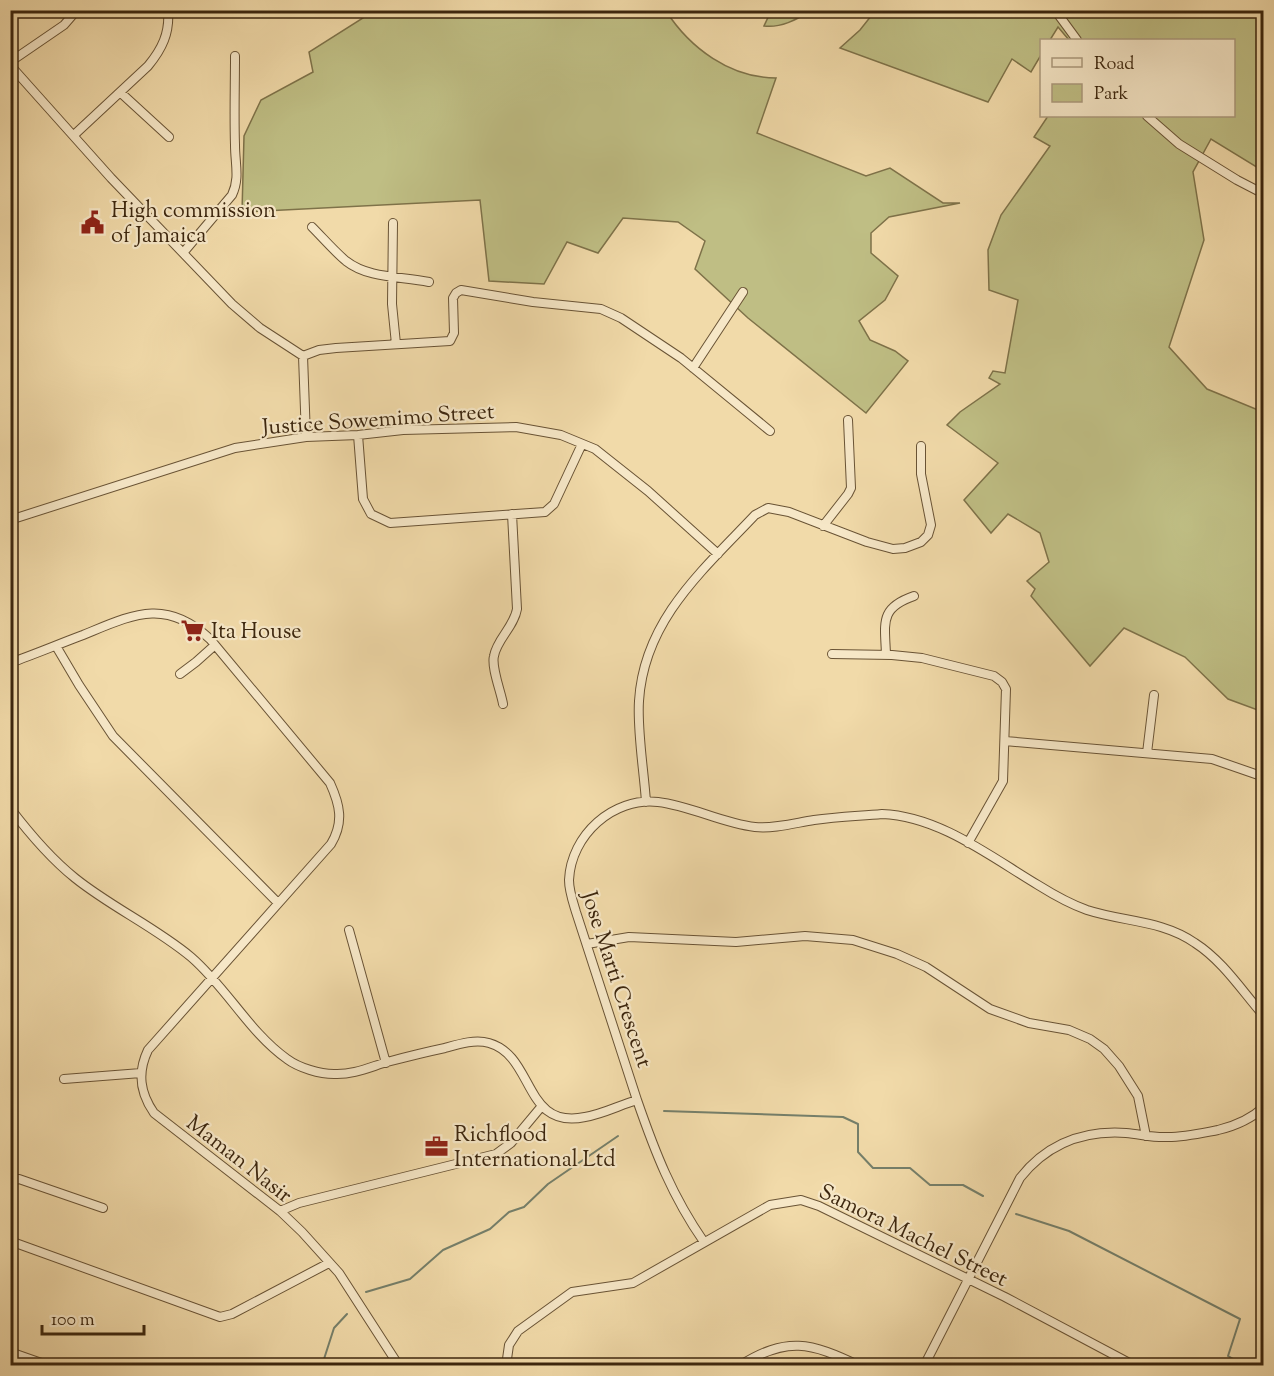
<svg xmlns="http://www.w3.org/2000/svg" width="1274" height="1376" viewBox="0 0 1274 1376" font-family="'Sorts Mill Goudy',serif">
<style>
.green{fill:#bfbe84;stroke:#7e7249;stroke-width:1.5}
.lines{fill:none;stroke-linecap:round;stroke-linejoin:round}
.stream{stroke:#757f6a;stroke-width:2}
.minor-casing{stroke:#695335;stroke-width:10}
.minor{stroke:#f6e7c7;stroke-width:8}
.labels{text-anchor:middle;stroke-width:4.5;stroke-linejoin:round;paint-order:stroke}
.poi-label{font-size:22px;fill:#3c260e;stroke:#f6e7c7;text-anchor:start}
.street-label{font-size:22px;fill:#3c260e;stroke:#f6e7c7}
</style>
<rect width="100%" height="100%" fill="#f1daa9"/>
<filter id="stains"><feTurbulence type="fractalNoise" baseFrequency=".00333" numOctaves="4"/><feColorMatrix values="0 0 0 0 .2 0 0 0 0 .09 0 0 0 0 .02 0 0 0 .5 -.17"/></filter>
<radialGradient id="worn" r=".72"><stop offset=".6" stop-color="#630" stop-opacity="0"/><stop offset="1" stop-color="#630" stop-opacity=".3"/></radialGradient>
<path class="green" d="M359,10L666,11C690,48 730,78 776,78L757,133L866,176L890,168L943,203H960L889,217L871,233V253L898,276L885,300L859,321L870,340L895,351L908,361L866,413L748,318L695,269L705,241L678,222L623,218L598,253L567,242L544,284L489,281L480,200L242,212L244,136L261,100L313,72L309,52L363,18Z
M771,11V10L810,11C796,20 781,28 764,26Z
M875,11H1263V171L1211,139L1193,172L1204,240L1169,347L1207,389L1263,412V712L1228,699L1185,657L1124,628L1090,666L1031,596L1035,589L1027,581L1049,562L1040,533L1008,514L991,533L964,500L998,463L947,425L960,412L1000,384L989,378L993,371L1005,373L1018,300L989,290L988,250L1001,215L1050,146L1034,137L1048,116H1234V40H1069L1058,27L1050,40H1042L1041,55L1031,72L1012,59L988,102L840,48L860,30Z"/>
<g class="lines">
<path class="stream" d="M664,1111L843,1117L858,1124V1152L873,1168H910L930,1185H963L983,1196
M1016,1214L1069,1231L1240,1319L1228,1356L1246,1366
M366,1292L410,1279L443,1250L490,1229L509,1212L524,1207L548,1184L618,1136
M317,1366L324,1359L334,1328L347,1314"/>
<defs>
<path id="minor" d="M1055,10L1077,40
M10,62L64,25L77,10
M10,65L111,178L232,304L260,328L303,356L306,437
M121,93L169,137
M1147,116L1179,144L1237,180L1264,194
M74,135L148,66C162,49 170,33 168,10
M393,223L392,304L396,344
M312,227C323,238 334,251 346,261C369,279 402,276 429,282
M183,253L232,195C240,178 235,164 235,145C234,115 235,86 235,56
M303,356L319,350L336,348L450,341L454,333L453,298L456,293L461,290L533,302L601,309L621,318L681,358L770,431
M693,368L743,292
M358,435L363,499L371,514L390,523L545,512L554,504L582,444
M10,520L235,448L306,437L358,435L403,430L516,427L561,435L595,449L648,491L718,554
M823,526L848,494L851,488L848,420
M56,646L79,685L113,736L278,903
M832,654L892,655L922,658L994,676L1002,682L1006,689L1003,781L968,843
M886,655C885,623 879,608 914,596
M10,663C35,654 59,644 83,635C132,615 165,597 210,639L330,783C340,805 344,822 331,844L148,1050C137,1073 140,1093 154,1113L280,1211L302,1232L339,1273L399,1366
M180,674L196,662L215,645
M503,704C501,692 491,667 494,656C497,639 514,627 517,609L512,514
M1005,741L1212,759L1264,777
M1147,753L1154,695
M646,802C644,771 637,731 639,701C644,620 703,570 755,515L768,508L789,512L867,542L893,549L905,548L921,542L928,535L931,525L921,474V446
M10,808C29,833 50,858 75,878C111,907 155,927 191,957C227,988 249,1032 287,1059C299,1068 320,1074 334,1074C353,1075 370,1067 387,1062C406,1057 426,1052 445,1048C459,1044 475,1039 489,1043C535,1056 523,1130 585,1117C603,1114 620,1105 637,1100C655,1152 672,1196 704,1242
M349,930L386,1063
M587,944L629,937L736,942L805,936L853,940L897,954L926,967L990,1009L1029,1023L1069,1030L1090,1039L1104,1049L1119,1066L1138,1096L1146,1136
M64,1079L141,1073
M637,1100L576,912C573,902 569,891 569,880C571,835 613,797 658,802C692,806 721,823 755,827C774,829 795,823 814,820C837,817 860,816 882,814C939,816 991,857 1038,885C1054,895 1070,904 1087,910C1124,922 1162,920 1195,943C1223,961 1242,991 1264,1016
M10,1181L19,1179L103,1208
M280,1211L299,1203L496,1154L511,1143L541,1107
M10,1241L220,1317L232,1314L329,1263
M10,1352L50,1366
M506,1366L509,1345L518,1331L572,1292L633,1283L770,1205L801,1200L819,1206L1005,1297L1135,1366
M739,1366C787,1336 810,1342 860,1366
M924,1366L1020,1178C1047,1144 1083,1130 1126,1133C1140,1134 1153,1138 1168,1137C1185,1137 1202,1133 1218,1130C1235,1126 1251,1119 1264,1107"/>
</defs>
<use href="#minor" class="minor-casing"/>
<use href="#minor" class="minor"/>
</g>
<defs>
<symbol id="civic-bare" viewBox="-9 -9 18 18"><path d="M-.6-6.5H3V-4.5H.6V-3L4-1V1h2V6H-6V1h2V-1L-.6-3ZM-1.2 2.5V6h2.4V2.5Z" fill="#8f2418" stroke="#f6e7c7" stroke-width="2.5" paint-order="stroke"/></symbol>
<symbol id="supermarket-bare" viewBox="-9 -9 18 18"><path d="M-6-5.5h2.5l.6 2H6L4.5 2H-2.5L-4.4-4H-6ZM-1.5 3.2a1.3 1.3 0 1 0 .1 0ZM3 3.2a1.3 1.3 0 1 0 .1 0Z" fill="#8f2418" stroke="#f6e7c7" stroke-width="2.5" paint-order="stroke"/></symbol>
<symbol id="office-bare" viewBox="-9 -9 18 18"><path d="M-6-3h4V-5.5h4V-3h4V5H-6ZM-1-4.5V-3h2v-1.5ZM-6 0V1H6V0Z" fill="#8f2418" stroke="#f6e7c7" stroke-width="2.5" paint-order="stroke"/></symbol>
</defs>
<g fill-rule="evenodd">
<use href="#civic-bare" x="76" y="206" width="33" height="33"/>
<use href="#supermarket-bare" x="176" y="614" width="33" height="33"/>
<use href="#office-bare" x="420" y="1130" width="33" height="33"/>
</g>
<g class="labels">
<g class="poi-label">
<text x="111" y="217">High commission<tspan x="111" dy="25">of Jamaica</tspan></text>
<text x="211" y="638">Ita House</text>
<text x="454" y="1141">Richflood<tspan x="454" dy="25">International Ltd</tspan></text>
</g>
<g class="street-label">
<text transform="translate(378 418) rotate(-4)" y="8">Justice Sowemimo Street</text>
<text transform="translate(618 979) rotate(72)" y="8">Jose Marti Crescent</text>
<text transform="translate(240 1158) rotate(38)" y="8">Maman Nasir</text>
<text transform="translate(914 1234) rotate(26)" y="8">Samora Machel Street</text>
</g>
</g>
<rect width="1274" height="1376" fill="none" stroke="#f1daa9" stroke-width="36"/>
<rect x="12" y="12" width="1250" height="1352" fill="none" stroke="#3c260e" stroke-width="3"/>
<rect x="18" y="18" width="1238" height="1340" fill="none" stroke="#3c260e" stroke-width="1.5"/>
<rect x="1040" y="39" width="195" height="78" fill="#f6e7c7" stroke="#ac9a7d" stroke-width="1.5"/>
<rect x="1052" y="58" width="30" height="9" fill="#f6e7c7" stroke="#ac9a7d" stroke-width="1.5"/>
<text x="1094" y="69" font-size="18" fill="#3c260e">Road</text>
<rect x="1052" y="84" width="30" height="18" fill="#bfbe84" stroke="#ac9a7d" stroke-width="1.5"/>
<text x="1094" y="99" font-size="18" fill="#3c260e">Park</text>
<path d="M42 1325v9h102v-9" fill="none" stroke="#3c260e" stroke-width="3"/>
<text x="51" y="1325" font-size="18" fill="#3c260e" stroke="#f6e7c7" stroke-width="4.5" paint-order="stroke">100 m</text>
<rect width="100%" height="100%" filter="url(#stains)"/>
<rect width="100%" height="100%" fill="url(#worn)"/>
</svg>
